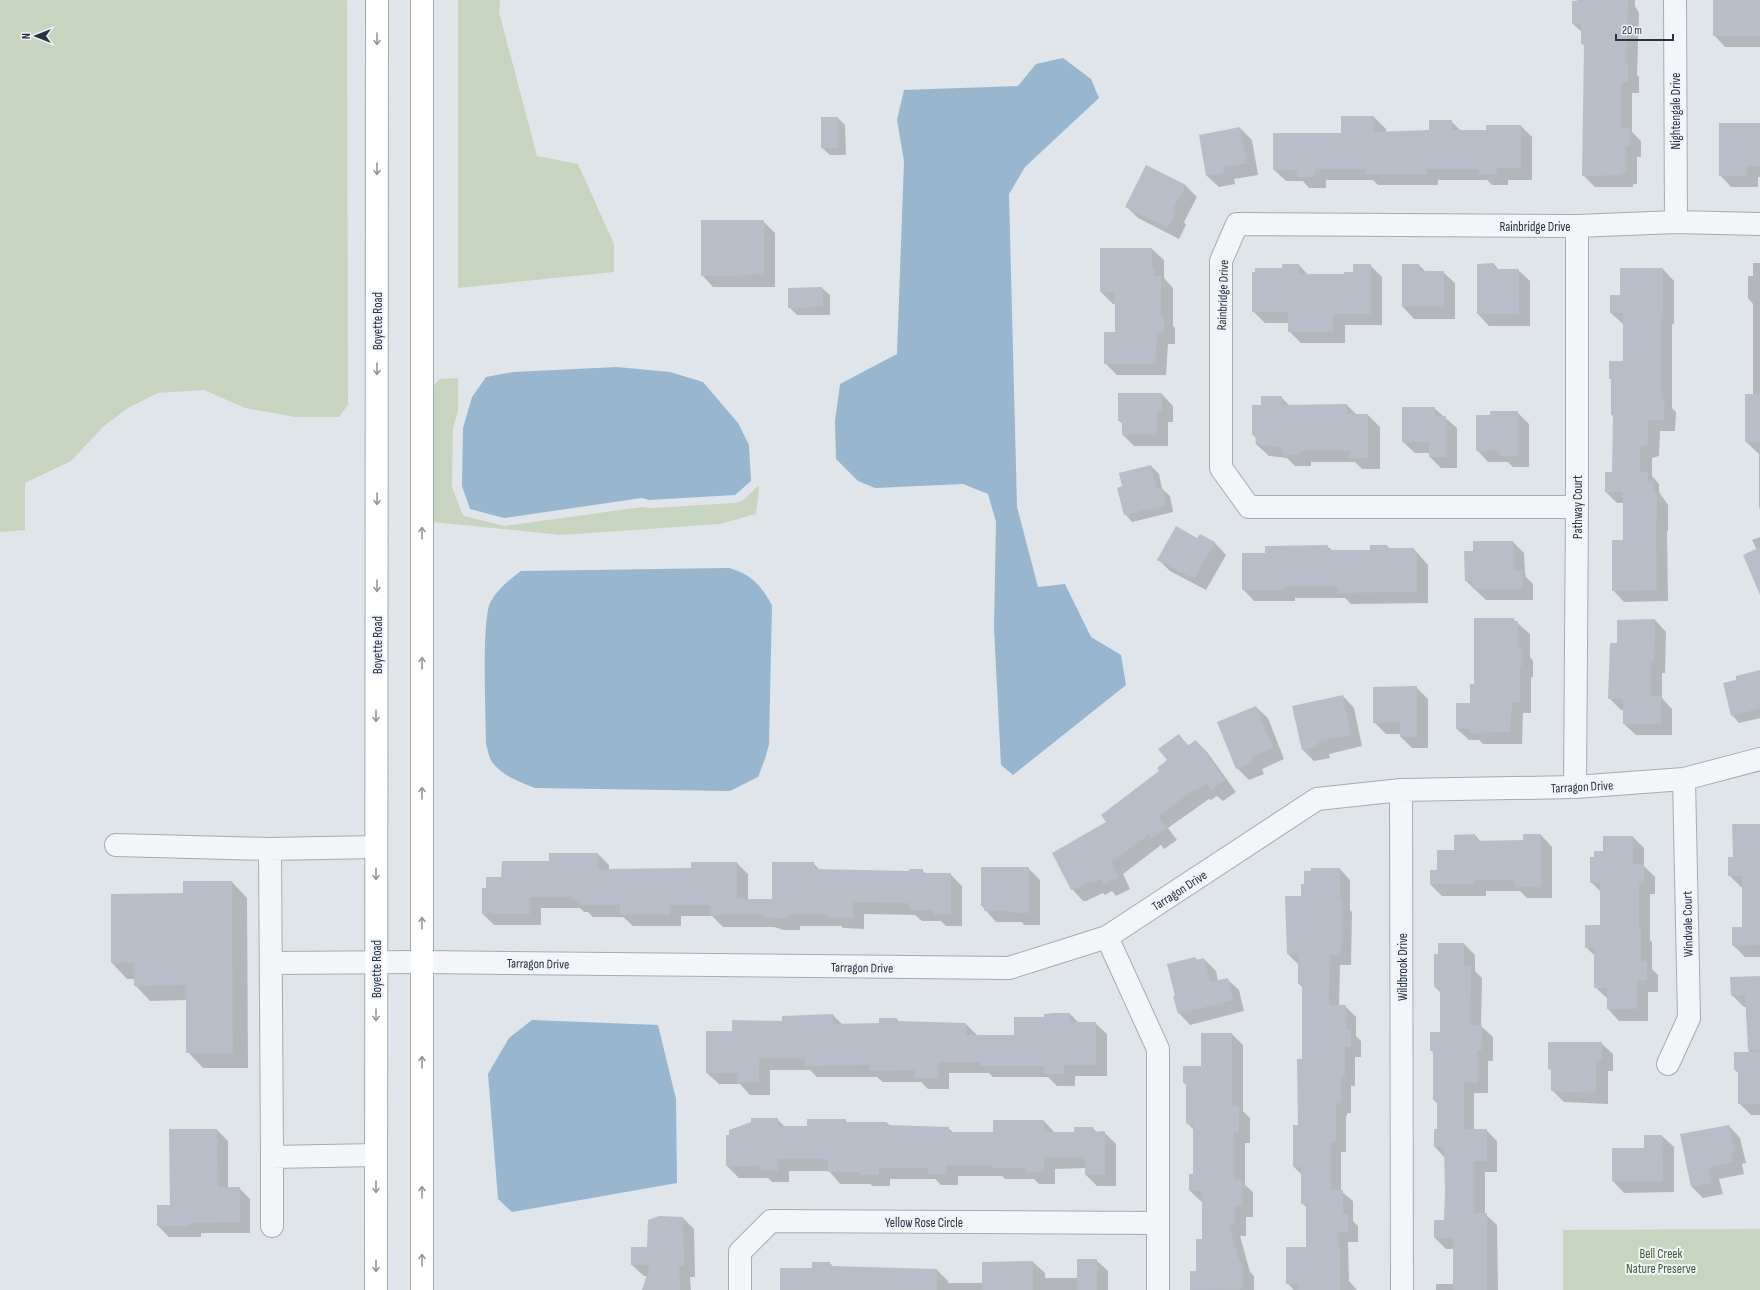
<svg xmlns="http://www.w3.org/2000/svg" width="1760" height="1290" viewBox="0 0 1760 1290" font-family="'Sofia Sans Condensed',sans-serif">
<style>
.green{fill:#c7d5c0}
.water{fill:#98b6cd}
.shadow{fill:#0003}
.building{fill:#b7bec8}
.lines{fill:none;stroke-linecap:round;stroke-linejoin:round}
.minor-casing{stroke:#a5acb5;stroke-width:24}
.major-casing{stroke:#9eaab7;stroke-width:24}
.minor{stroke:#f3f5f8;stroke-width:22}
.major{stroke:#fff;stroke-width:22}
.oneway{stroke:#9399a1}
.labels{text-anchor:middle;stroke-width:4;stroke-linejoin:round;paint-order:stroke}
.street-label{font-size:13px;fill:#273343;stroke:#f0f3f7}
.park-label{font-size:13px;fill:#3f6033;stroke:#f0f3f7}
</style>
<rect width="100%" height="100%" fill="#e0e5ea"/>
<path class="green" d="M0,0H347L348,405L339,417H295L245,408L204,390L158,393L128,408L104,426L71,461L25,483V530L0,532Z
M458,0H500L499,12L537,156L578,164L614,244V272L458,288Z
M458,378V411L453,429L452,486L461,511L464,516L505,526L642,507L650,508L735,503L742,501L758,486L759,490L756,514L720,524L561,535L433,522V386L440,379Z
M1760,1229V1290H1563V1230Z"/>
<path class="water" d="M1063,58L1091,79L1099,98L1025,167L1009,194L1017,507L1038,587L1065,584L1091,637L1121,655L1126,685L1013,775L1001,765L994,628L996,522L988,494L963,484L875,488L858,481L836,459L835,421L840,384L897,354L904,161L897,120L904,90L1018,86L1036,64Z
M617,367L670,372L703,382L738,423L749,445L751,481L735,495L649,500L642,498L504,518L470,509L462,486L463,428L472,397L486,377L513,372Z
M729,568C752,575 759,583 772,605L769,744L765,759L758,777L730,791L535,788C520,782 502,776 492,762C489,758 488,750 486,744C486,720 481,616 491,601C498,589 510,579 521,571Z
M532,1020L658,1025L676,1099L677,1183L512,1212L498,1199L488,1074L509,1038Z"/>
<path class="shadow" d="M1578,0H1635V6L1639,13L1637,75L1639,77V93H1632V132L1641,141V157H1637V184H1633V187H1595L1583,175L1585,46L1582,44V32L1573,24Z
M1714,0H1760V47H1725L1714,35Z
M1374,117L1386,129V133L1430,131L1451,121L1461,131H1487L1521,126L1532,137V180H1508V185H1492L1487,180H1438V185H1378L1373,180H1326V188H1309L1303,181H1286L1274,170Z
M838,118L845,125L846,155H830L822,148Z
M1760,124V177H1758V187H1731L1720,175Z
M1240,128L1252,140L1258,175L1234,179L1235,184L1219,187L1207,176Z
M1185,185L1197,197L1184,222L1186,225L1179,239L1138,218L1127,207Z
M763,221L775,233V287H713L702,275Z
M1101,249H1152L1164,260V278L1173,288V326L1175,328V344H1168L1166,375H1117L1105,363L1116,333V304H1113L1101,292Z
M1753,263H1760V509L1759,507V454L1746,442L1753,395V304L1748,298V276H1753Z
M1494,264L1499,270H1518L1530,281V326H1489L1478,314Z
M1299,265L1308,275H1345L1354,273L1370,265L1382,277V325H1345V343H1301L1289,331V323H1265L1253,311L1283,269Z
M1419,265L1426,272H1443L1455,283V319H1414L1403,307Z
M1663,269L1674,281V324H1672V408L1676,412L1675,431H1660L1659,456L1652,458V476L1659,484V492L1668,505V531H1667L1668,601L1624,602L1613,590L1624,541V503H1617L1606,492L1613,473L1614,417L1612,415L1624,362L1623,324L1611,313L1621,296Z
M789,288H822L830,295V315H797L789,307Z
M1162,394L1173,406V422H1168V446H1134L1123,435V424L1119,421Z
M1281,397L1290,406L1347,405L1357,415H1368L1380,427V469H1362L1355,462H1311V466H1295L1287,458L1269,456L1257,445L1256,438L1253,435L1262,406Z
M1434,408L1457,428V468H1441L1430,457V453H1415L1403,442Z
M1517,412L1529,424V467H1513L1508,462H1488L1477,450L1491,416Z
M1151,466L1159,474L1162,489L1170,496L1173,512L1132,522L1125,514L1123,487Z
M1200,535L1215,543L1226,555L1206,590L1170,571L1158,559L1198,540Z
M1760,537V588L1757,550L1752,540Z
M1513,542L1524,553L1525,573L1526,577L1533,584V600H1486L1466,581L1474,552Z
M1327,546L1333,551H1371L1387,546L1390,549H1414L1428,565V603L1351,604L1345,598H1295V601H1254L1243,589L1266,554Z
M1513,619L1530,634V657L1533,661V677H1531V713H1523L1522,744H1483L1479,740H1469L1457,729L1471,704L1475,685Z
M1655,620L1666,632L1665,673H1662V698L1672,709V735H1636L1624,724V710H1621L1609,698L1618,644Z
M1760,671V718L1739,723L1732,715L1737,681Z
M1416,687L1428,699V748H1412L1401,737V734H1386L1374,722Z
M1343,696L1354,708L1362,746L1329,754L1330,758L1314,761L1303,750Z
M1256,707L1268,718L1284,759L1262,769L1264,774L1249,780L1237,768Z
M1179,735L1189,746L1196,741L1207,752L1236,792L1223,801L1217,796L1211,800L1209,799L1168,828L1177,840L1164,849L1161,845L1123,874L1130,889L1116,896L1112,891L1105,895L1103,893L1086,901H1083L1072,889L1108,823L1160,771L1168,760Z
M1760,825V957H1745L1733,945L1743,928V887H1741L1729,875L1734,858Z
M1475,835L1481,842L1524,841L1541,835L1552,847V898H1527L1520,891H1486V896H1442L1430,884V871H1438L1455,851Z
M1633,837L1644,848V866L1655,877V894H1650V940L1652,942V969L1658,975V992H1648V1021H1619L1608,1009V999L1595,987V956L1586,947L1601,926V892L1591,882L1595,858L1604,852Z
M598,854L609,865V870L692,869L737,863L748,874V900H773L813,863L820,870L910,872L922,870L926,874H950L962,886V926H946L941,921H922L915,915L864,914V929L843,928L841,926H800V930H784L774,927H723L712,916H681V926H633L623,917H593L588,912H584L580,908H541V925H494L483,914L487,889L502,878L550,862Z
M1028,868L1040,880V925H1024L1022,922H996L982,906Z
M1340,869L1350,880V910L1352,912L1351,965H1340L1339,1006H1345L1356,1017V1036L1361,1041V1057H1355V1086H1351V1113H1348L1346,1117V1152H1341V1191L1353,1201V1221L1358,1226V1242H1348L1349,1281L1357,1290H1294L1287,1283L1307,1248V1208L1302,1203V1175L1294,1167L1299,1126L1303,1060V988L1299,984V965L1288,954L1302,897Z
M232,882L247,898L248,1068H203L188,1052L187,1000L150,1001L135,985V979H127L112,963V895L184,894Z
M1464,944L1475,955V971L1482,978L1481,1026L1493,1037V1061H1488V1093H1474V1130H1486L1497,1141V1172H1485V1214L1497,1225L1498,1290H1436V1284H1454V1249H1446L1435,1238L1445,1221V1158L1435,1147V1130H1438V1104L1434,1100V1053L1431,1050L1441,1033V993L1435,987Z
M1195,958L1197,960L1204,959L1216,971L1218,981L1227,979L1239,990L1244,1011L1190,1025L1179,1013Z
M1760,977V1115H1751L1739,1103V1074L1735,1070V1053H1749L1746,1007H1744L1732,995Z
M1070,1014L1079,1023H1095L1107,1034V1076H1075V1086H1057L1048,1077H993L989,1073H949V1089H928L921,1082H883L877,1077H817L810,1070H770V1095H750L740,1084H719L707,1073L733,1032L783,1022L833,1015L843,1025L880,1024L897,1019L899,1022L966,1024L978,1036H1015L1045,1018Z
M1232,1034L1243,1045V1111L1250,1118V1143H1245V1185L1253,1192V1217H1246V1236H1240L1250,1272L1254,1276V1290H1192L1203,1240V1203L1190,1191L1194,1175V1130L1188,1124V1087L1184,1083V1067H1202Z
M1601,1043L1613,1054V1071H1608V1104L1564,1102L1552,1090V1071L1549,1069Z
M777,1119L785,1127H808L845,1120L848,1123H887L891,1126L948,1128L954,1133H994L1044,1121L1055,1133H1075L1093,1128L1097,1133L1104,1132L1116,1144V1186H1097L1086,1175V1168L1055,1169V1184H1039L1034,1179H1005L1002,1176H958V1185H941L935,1179H890V1186H873L870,1184H840L829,1171H789V1182H772L768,1178H739L727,1166V1136Z
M1729,1126L1740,1138L1746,1163L1742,1164L1744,1174L1719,1179L1723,1194L1703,1198L1692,1187L1681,1135Z
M217,1130L228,1141V1188H239L250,1199V1233H201V1237H169L158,1226V1206H171Z
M1662,1136L1674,1147V1192L1624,1193L1613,1181V1149H1645Z
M683,1218L694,1229L695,1277H690L691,1290H643L648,1276H644L632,1265L648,1248Z
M1096,1260L1108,1271V1290H781L813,1269L830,1263L833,1267L937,1270L948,1281V1283H983L1033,1262L1045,1273V1278H1078Z"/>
<path class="building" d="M1581,0H1628L1626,64H1628V82H1621V128H1630V146H1626V173H1622V175L1582,176L1584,44H1581V24H1572V1Z
M1713,0H1760V36H1713Z
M1341,116H1374V132L1429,130V120H1452V130H1486V125H1521V168H1497V174H1479V169H1427V174H1366V169H1315V177H1297V170H1273V133H1341Z
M821,117H838V148H821Z
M1719,123H1760V166H1747V176H1719Z
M1240,127L1247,163L1223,167L1224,173L1206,176L1199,135Z
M1146,165L1186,185L1172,211L1175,212L1168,228L1125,207Z
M701,220H764V275L701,276Z
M1100,248H1152V267H1154V276H1161V316H1164V333H1157L1155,364H1104V332H1115V292H1100Z
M1494,263V269H1519V314H1477V264Z
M1282,264H1299V274H1344V272H1353V264H1371V314H1333V332H1288V312H1252V272H1255V268H1282Z
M1402,264H1419V271H1444V307H1402Z
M1620,268H1663V313H1661V399H1665L1664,420H1648V444L1640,447V472H1648V483H1653V492H1657V519H1656L1657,590L1612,591V540H1623V492H1605V472H1612L1613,415H1611V379H1609V361H1623V313H1610V295H1620Z
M822,287L823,307L788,308V288Z
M1118,393H1162V411H1157V435H1122V421H1118Z
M1745,394H1760V442H1745Z
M1261,396H1282V405L1347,404V414H1368V458H1350V451H1300V455H1283V447L1256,445L1255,435H1252V405H1261Z
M1402,407H1435V416H1446V457H1429V442H1402Z
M1490,411H1518V456H1500V451H1476V415H1490Z
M1151,465L1157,489L1162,487L1166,505L1124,515L1117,488L1122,486L1119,473Z
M1176,526L1197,538L1200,534L1215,542L1194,579L1157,560Z
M1473,541H1513L1515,571H1522V589H1473V581H1465L1464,551H1473Z
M1328,545V550H1370V545H1387V548H1414V553H1417V592L1338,593V587H1284V590H1242V553H1265V546Z
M1760,547V595L1743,555Z
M1474,618H1514V621H1518V648H1522V666H1520V702H1512L1510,732L1470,733V729H1456V703H1470V684H1474Z
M1655,619L1654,661H1651V696H1661V724H1623V699H1608L1610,643H1617V620Z
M1760,670V708L1731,716L1723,683L1736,680V676Z
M1417,686V737H1400V722L1373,723V687Z
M1343,695L1351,735L1318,742L1319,747L1302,750L1292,706Z
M1256,706L1273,748L1251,757L1253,762L1236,769L1217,722Z
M1179,734L1187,746L1196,740L1225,780L1211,790L1206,784L1198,789L1197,788L1158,816L1166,828L1152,838L1149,834L1112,862L1119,877L1104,885L1101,879L1092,884L1091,881L1074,890L1073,889L1071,890L1052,853L1106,822L1101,815L1159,771L1157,768L1167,760L1158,749Z
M1732,824H1760V945L1732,946V927H1742V876H1728V857H1733Z
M1475,834V841L1523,840V834H1541V887H1515V880H1475V884H1430V870H1437V850H1454V835Z
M1603,836H1633V864H1644V883H1639V929H1641V962H1647V980H1637V1009H1607V988H1594V948H1585V925H1600V883H1590V857H1594V851H1603Z
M549,853H598V869L691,868V862H737V899H772V862H814V869L909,871V869H923V873H951V915H934V910H909V903L853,902V918L830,917V915H789V918H772V917H763V915H710V905H670V915H620V905H580V900H571V897H530V914H482V888H486V877H501L502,861H549Z
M981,867H1029V913H1012V911H984V906H981Z
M1311,868H1340V900H1342L1341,955H1330L1329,1005H1346V1030H1351V1047H1345V1076H1341V1103H1337L1336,1106V1142H1331V1190H1343V1214H1348V1232H1338L1340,1254V1290H1298V1284H1286V1247H1306V1204H1301V1167H1293V1125H1298L1297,1059H1302V984H1298V954H1287L1285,896H1301V884H1304V871H1311Z
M183,881H232L233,1053H186V985L134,986V963H111V894L183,893Z
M1438,943H1464V966H1471L1470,1025H1482V1050H1477L1478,1083H1464V1129H1487V1161H1474V1213H1487V1290H1453V1238H1434V1220H1444L1445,1190L1444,1147H1434V1129H1437V1100H1433V1051H1430V1032H1440V987H1434V954H1438Z
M1195,957L1196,960L1204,958L1210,982L1228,978L1233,1000L1178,1014L1173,996H1175L1167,964Z
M1760,976V1049L1748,1050L1745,995L1731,996L1730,977Z
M1053,1013H1070V1022H1096V1065H1064V1074H1044V1066H980V1062H938V1078H915V1070L870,1071V1065L805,1066V1059H759V1083H738V1073H706V1031H732V1020L782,1021V1016L833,1014V1024L879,1023V1018H897V1021L966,1023V1035H1014V1017H1044V1014Z
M1201,1033H1232V1106H1239V1132H1234V1174L1235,1180H1242V1206H1235V1224H1229L1240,1263H1243V1289L1190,1290V1271H1196V1239H1202V1191H1189V1174H1193V1124H1186V1083H1183V1066H1201Z
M1548,1042H1602V1060H1596V1093L1551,1091V1069H1548Z
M1734,1052H1760V1104H1738V1070H1734Z
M751,1118H778V1126H807V1119H846V1122H887V1125L949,1127V1132H993V1120H1044V1132H1074V1127H1093V1132L1105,1131V1175H1085V1157H1044V1172L1026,1173V1168H993V1165H946V1174H928V1168H879V1175H860V1172H828V1159H778V1171H759V1166H726V1135H729V1130L751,1122Z
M1729,1125L1735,1152L1731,1153L1733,1162L1708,1168L1712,1183L1691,1187L1680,1134Z
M169,1129H217L218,1187H240V1222L190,1223V1226H157V1205H170Z
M1644,1135H1662L1663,1181H1612V1148H1644Z
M659,1216L683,1217L684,1266H679L680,1290H642L650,1265H631V1247H647L648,1220Z
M1077,1259H1097V1290H1077Z
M1033,1261V1290H982V1262Z
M812,1262H830V1266L937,1269V1290H780V1268H812Z"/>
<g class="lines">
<defs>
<path id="minor" d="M1675,0L1676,222
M1577,507H1249L1221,468V261L1237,224L1577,226L1676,222L1760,224
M1575,787L1577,507V226
M1401,790L1402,1290
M116,845L270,849L272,1157
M270,849L376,847
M1107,937L1158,1049V1223
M271,963L422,962L1009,968L1107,937L1317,799L1401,790L1575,787L1684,779L1760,759
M1668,1064L1689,1018L1684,779
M272,1226V1157L376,1155
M740,1290V1252L771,1221L1158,1223V1290"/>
<path id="major" d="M422,0V1290
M376,1290L377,0"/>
</defs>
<use href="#minor" class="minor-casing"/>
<use href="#major" class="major-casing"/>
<use href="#minor" class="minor"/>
<use href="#major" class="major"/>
</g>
<defs><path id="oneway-shaft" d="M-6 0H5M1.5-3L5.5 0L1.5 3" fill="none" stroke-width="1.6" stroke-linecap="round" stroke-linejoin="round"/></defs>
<g class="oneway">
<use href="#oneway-shaft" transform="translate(377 39) rotate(90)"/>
<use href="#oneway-shaft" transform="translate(377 169) rotate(90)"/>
<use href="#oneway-shaft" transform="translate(377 369) rotate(90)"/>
<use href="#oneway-shaft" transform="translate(377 499) rotate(90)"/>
<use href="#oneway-shaft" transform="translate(422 533) rotate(-90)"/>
<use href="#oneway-shaft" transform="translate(377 586) rotate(90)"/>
<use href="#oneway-shaft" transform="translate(422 663) rotate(-90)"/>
<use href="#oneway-shaft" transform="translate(376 716) rotate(90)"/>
<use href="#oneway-shaft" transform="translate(422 793) rotate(-90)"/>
<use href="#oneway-shaft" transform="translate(376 874) rotate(90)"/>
<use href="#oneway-shaft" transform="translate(422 923) rotate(-90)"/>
<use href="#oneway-shaft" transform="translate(376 1015) rotate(90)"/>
<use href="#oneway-shaft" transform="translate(422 1062) rotate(-90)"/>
<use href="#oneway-shaft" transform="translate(376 1187) rotate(90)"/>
<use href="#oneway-shaft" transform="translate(422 1192) rotate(-90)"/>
<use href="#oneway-shaft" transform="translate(422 1260) rotate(-90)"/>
<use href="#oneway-shaft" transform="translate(376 1266) rotate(90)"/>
</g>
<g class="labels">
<g class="street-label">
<text transform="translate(1675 111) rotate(-90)" y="5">Nightengale Drive</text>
<text x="1535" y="231">Rainbridge Drive</text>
<text transform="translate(1222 295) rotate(-88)" y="5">Rainbridge Drive</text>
<text transform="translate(377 321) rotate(-90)" y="5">Boyette Road</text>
<text transform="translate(1577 507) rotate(-90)" y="5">Pathway Court</text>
<text transform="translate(377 645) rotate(-90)" y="5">Boyette Road</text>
<text transform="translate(1582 786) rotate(-3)" y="5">Tarragon Drive</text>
<text transform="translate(1179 890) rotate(-33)" y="5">Tarragon Drive</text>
<text transform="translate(1687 924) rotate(-91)" y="5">Windvale Court</text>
<text transform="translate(538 963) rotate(1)" y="5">Tarragon Drive</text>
<text transform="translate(862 967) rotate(1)" y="5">Tarragon Drive</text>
<text transform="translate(1402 967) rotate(-90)" y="5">Wildbrook Drive</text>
<text transform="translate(376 969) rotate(-90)" y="5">Boyette Road</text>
<text x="924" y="1227">Yellow Rose Circle</text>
</g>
<g class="park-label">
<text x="1661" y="1258">Bell Creek<tspan x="1661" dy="15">Nature Preserve</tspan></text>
</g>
</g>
<g transform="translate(36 36) rotate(270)" stroke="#f0f3f7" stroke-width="3" paint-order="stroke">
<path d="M0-3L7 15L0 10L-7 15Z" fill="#273343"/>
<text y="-6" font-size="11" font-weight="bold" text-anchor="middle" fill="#273343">N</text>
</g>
<path d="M1616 34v6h57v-6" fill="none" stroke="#273343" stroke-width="2"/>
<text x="1622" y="34" font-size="12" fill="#273343" stroke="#f0f3f7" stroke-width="3" paint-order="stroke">20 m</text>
</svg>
